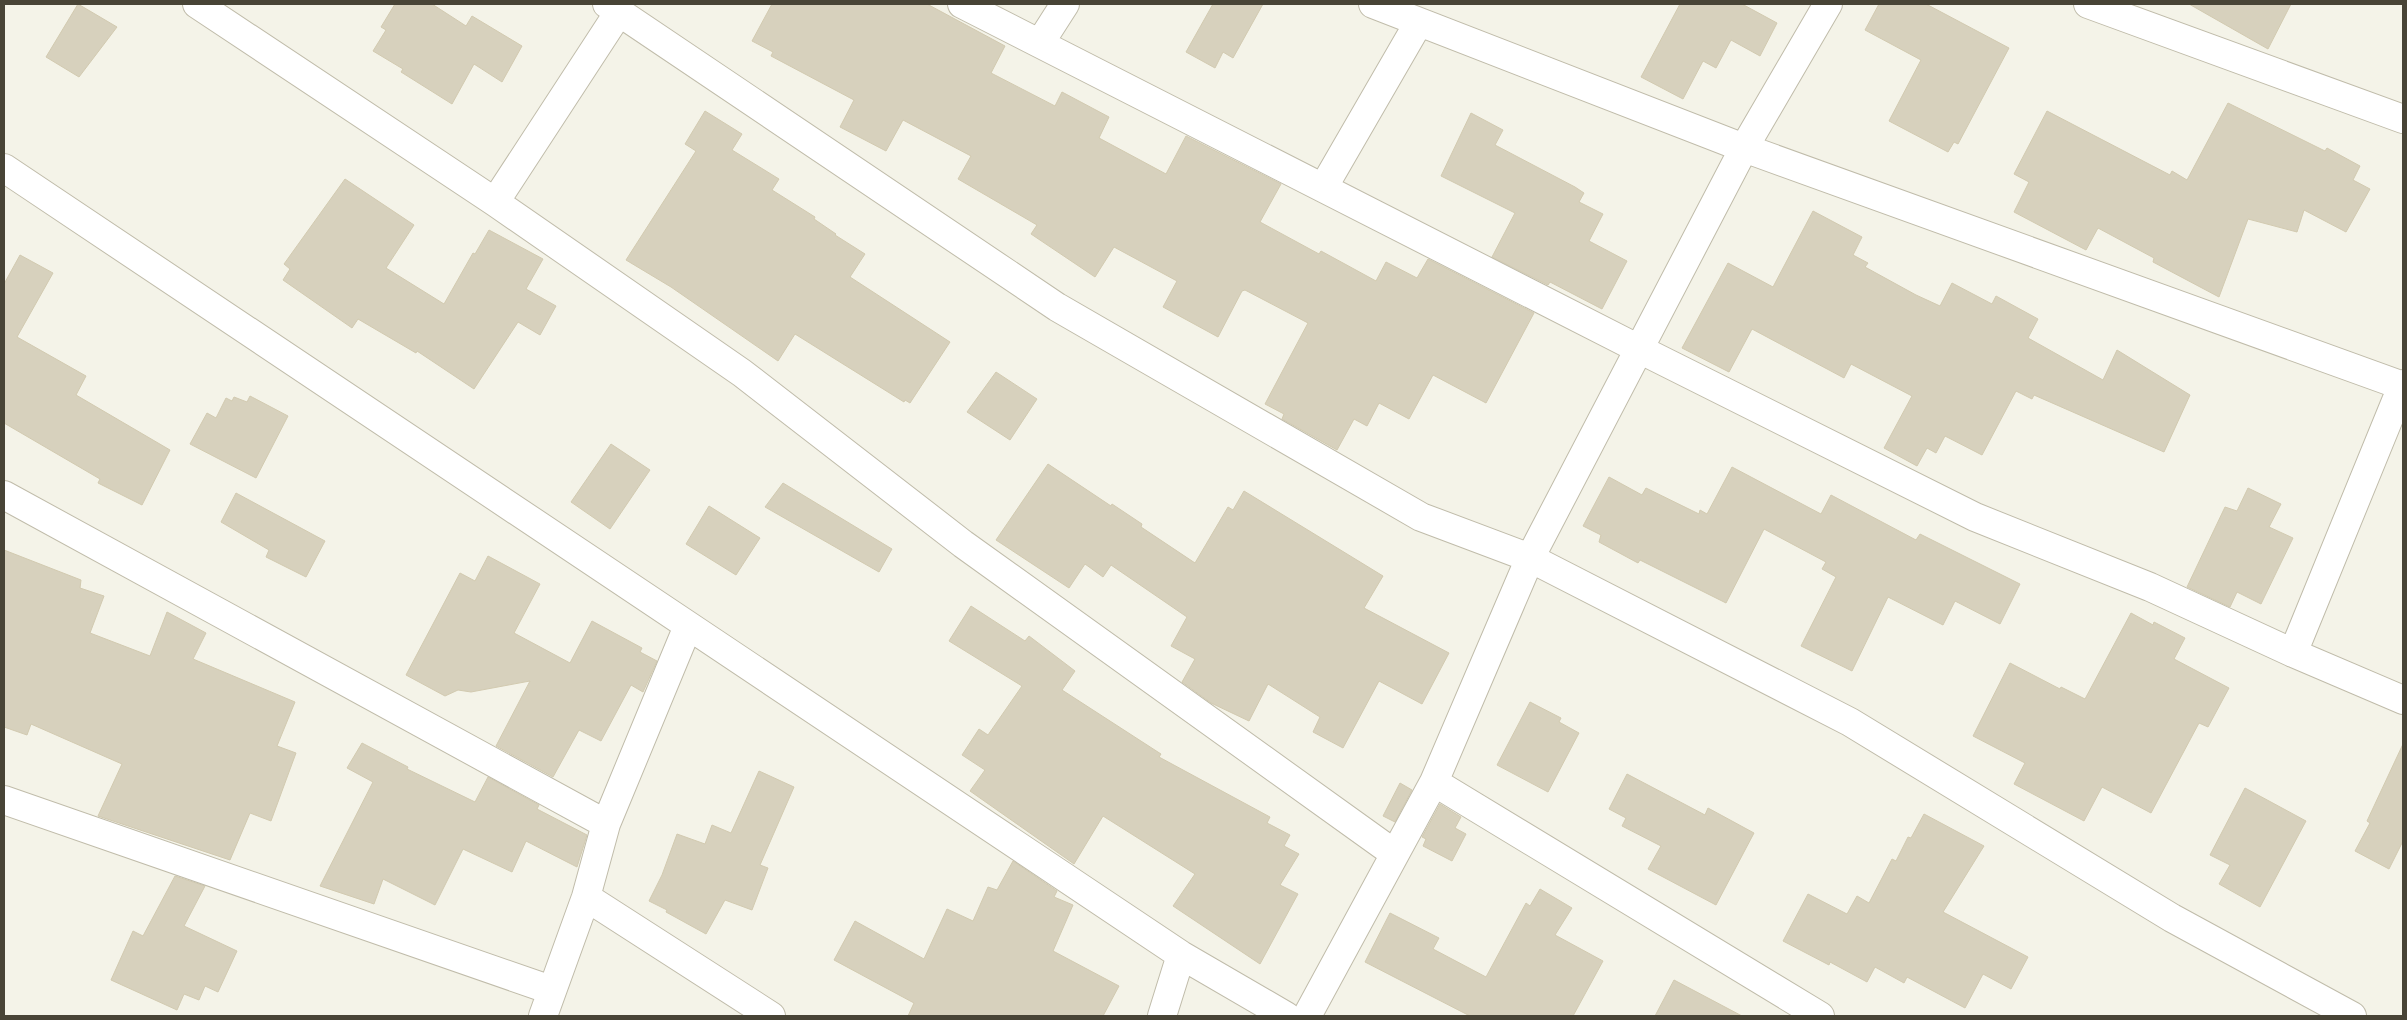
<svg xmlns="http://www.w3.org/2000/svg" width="2407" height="1020" viewBox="0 0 2407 1020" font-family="'Varela Round',sans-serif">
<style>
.building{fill:#d7d1bd;stroke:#d2cab0}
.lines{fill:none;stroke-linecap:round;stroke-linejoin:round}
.street-casing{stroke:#c0bcaa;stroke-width:30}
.street{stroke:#fff;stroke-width:28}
</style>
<rect width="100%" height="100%" fill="#f4f3e8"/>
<path class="building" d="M78,4L117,27L79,77L46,57Z
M395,4H432L466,26L472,16L522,46L502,82L474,64L452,104L401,72L403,69L373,51L386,30L381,27Z
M772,4H927L1005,46L991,73L1055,106L1062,92L1109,117L1099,138L1166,174L1186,136L1281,184L1260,222L1319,254L1321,251L1376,281L1386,262L1417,278L1428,259L1534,313L1486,403L1433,375L1409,419L1379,403L1367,426L1354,419L1337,450L1282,419L1284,414L1265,404L1308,323L1245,290L1242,291L1218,337L1163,307L1177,281L1114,247L1095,277L1031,234L1037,225L958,179L971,156L903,120L886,151L840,127L854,100L771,56L773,52L752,41Z
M1213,4H1263L1233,58L1223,52L1215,68L1186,52Z
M1680,4H1742L1777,23L1760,56L1731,40L1716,68L1703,61L1683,99L1641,77Z
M1879,4H1926L2009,48L1958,144L1954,142L1948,152L1889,121L1921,60L1865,30Z
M2189,4H2291L2268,49Z
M2228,103L2325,151L2327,148L2360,166L2353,180L2370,189L2346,232L2304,210L2297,232L2248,219L2219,297L2153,262L2154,258L2098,228L2086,250L2014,212L2029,182L2014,174L2047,111L2170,175L2172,171L2187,180Z
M705,111L742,134L732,150L779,179L772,190L815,217L814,219L836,234L835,235L865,254L850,277L950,342L910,403L905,400L904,402L795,334L778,361L671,287L626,260L696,151L685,144Z
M1471,113L1503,130L1495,145L1575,187L1584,193L1579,202L1603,214L1589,241L1627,261L1602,309L1550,282L1548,285L1492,257L1515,213L1441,176Z
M345,179L414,225L386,268L444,304L473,253L475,254L489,230L543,259L526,289L556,306L540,335L518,322L474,389L417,351L416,353L358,319L352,328L283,280L290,269L284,264Z
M1813,211L1862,237L1853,255L1868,263L1865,267L1916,295L1940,306L1952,283L1992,304L1996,296L2038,319L2028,338L2103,380L2117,350L2190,395L2164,452L2034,395L2032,399L2016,391L1982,455L1945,436L1936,453L1927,448L1917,466L1884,448L1912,396L1851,364L1844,378L1752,329L1729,372L1682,348L1728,263L1773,287Z
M20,255L53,273L17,337L86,376L76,395L170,450L142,505L98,483L100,479L4,423V284Z
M996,372L1037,399L1010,440L967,412Z
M250,396L288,416L256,478L190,444L207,413L216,418L226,398L232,401L234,397L247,402Z
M611,444L650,470L610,529L571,502Z
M1048,464L1111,506L1112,504L1142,524L1141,527L1195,563L1228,507L1233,510L1244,491L1383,576L1364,608L1449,653L1422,704L1379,681L1343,748L1313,732L1320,717L1268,684L1249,721L1211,703L1182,682L1195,659L1171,646L1187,617L1111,565L1103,577L1085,564L1069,588L996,540Z
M1732,467L1821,514L1831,495L1916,540L1920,534L2020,584L2000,624L1955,601L1943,625L1888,597L1852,671L1801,646L1836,577L1822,569L1826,562L1764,529L1726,603L1640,560L1638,563L1599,542L1601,535L1583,526L1609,477L1642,495L1646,488L1699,514L1700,510L1707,514Z
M783,483L892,549L879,572L765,507Z
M2248,488L2281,504L2269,527L2293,538L2261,604L2237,592L2230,607L2187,587L2225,507L2237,511Z
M236,493L325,541L306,577L266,557L269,550L221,522Z
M709,506L760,538L736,575L686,544Z
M4,550L81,580L80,588L104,596L90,633L150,656L167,612L206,633L193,659L295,702L277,746L296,753L271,821L250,813L230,860L98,816L122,764L31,724L27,735L4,727Z
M488,556L540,584L514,633L570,663L592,621L642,648L640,652L657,661L643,692L631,685L601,741L579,730L553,777L496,746L530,681L471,692L458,690L445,696L406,675L460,573L475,581Z
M971,606L1025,641L1029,636L1075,671L1062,690L1161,754L1159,757L1270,817L1267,823L1290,835L1284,846L1299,854L1280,885L1298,894L1260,964L1173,906L1195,874L1103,816L1074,864L970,791L985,770L962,755L979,729L988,735L1022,686L949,641Z
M2131,613L2153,625L2154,622L2185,638L2174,659L2229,688L2208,727L2199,723L2151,813L2102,787L2084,821L2014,784L2025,763L1973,736L2010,663L2060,689L2061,687L2085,699Z
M1530,702L1561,718L1559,722L1579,733L1548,792L1497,765Z
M362,743L408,767L407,769L475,802L488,777L539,805L537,809L587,835L577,867L526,841L512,872L463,849L435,905L383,879L374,904L320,886L373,782L347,768Z
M2403,744V841L2389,869L2355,851L2370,823L2367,821Z
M759,771L794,787L760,865L768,868L752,910L725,900L706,934L666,912L667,910L649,901L662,875L677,834L705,844L712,825L731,833Z
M1627,774L1705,815L1708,808L1754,833L1716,905L1648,869L1661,846L1622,826L1626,818L1609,809Z
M1400,783L1412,790L1395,822L1383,816Z
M2245,788L2306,821L2260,907L2219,884L2230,865L2210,855Z
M1440,804L1461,817L1455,828L1466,834L1452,861L1423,846L1426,839L1422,837Z
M1924,814L1984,846L1943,912L2028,957L2011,989L1983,974L1965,1008L1907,977L1904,983L1875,967L1867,982L1830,962L1829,965L1783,941L1808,894L1847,914L1857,896L1869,903L1892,859L1896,861L1908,837L1911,838Z
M1013,861L1057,891L1054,897L1073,905L1053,951L1119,986L1103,1016H908L914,1003L834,960L855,921L924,959L947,909L973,921L988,887L997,890Z
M175,876L205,886L184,926L237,951L218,992L205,986L199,1000L184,994L177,1010L111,980L133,931L143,936Z
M1540,889L1572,908L1555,935L1603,961L1573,1016H1470L1365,962L1390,913L1439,938L1433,949L1486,977L1526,903L1530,906Z
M1674,980L1742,1016H1655Z"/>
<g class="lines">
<defs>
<path id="street" d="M197,4L495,202L742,373L963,544L1395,854
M607,4L1057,307L1421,517L1530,558L1850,722L2172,918L2352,1016
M962,4L1639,349L1975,517L2150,587L2293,653L2403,700
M1373,4L1744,148L2403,386
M2088,4L2403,119
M1040,43L1065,4
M4,168L1181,955L1286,1016
M1323,188L1419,22
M495,202L619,12
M4,495L606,824
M2293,653L2403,384
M1434,782L1820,1016
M4,800L551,990
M586,897L771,1016
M543,1016L586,897L606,824L688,626
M1162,1016L1181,955
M1307,1016L1434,782L1530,558L1744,148L1828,4"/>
</defs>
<use href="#street" class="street-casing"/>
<use href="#street" class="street"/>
</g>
<rect width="2407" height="1020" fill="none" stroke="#484436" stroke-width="10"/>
</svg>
